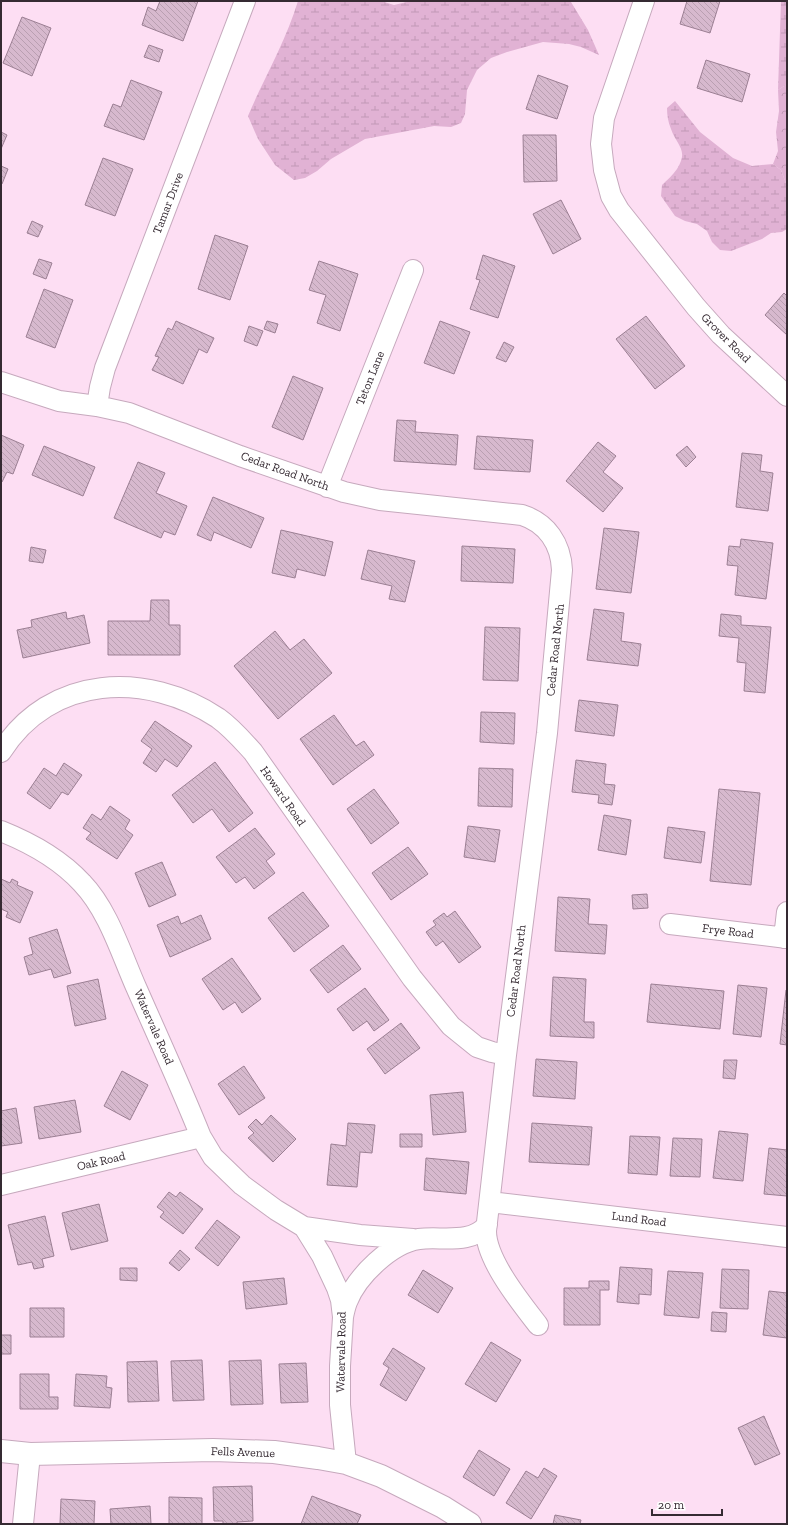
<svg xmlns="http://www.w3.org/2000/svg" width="788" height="1525" viewBox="0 0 788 1525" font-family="'Zilla Slab',serif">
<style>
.forest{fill:url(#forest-crowns)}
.wetland{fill:url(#wetland-marsh)}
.building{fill:url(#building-back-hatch);stroke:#9b7f93}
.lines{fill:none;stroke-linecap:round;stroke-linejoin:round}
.minor-casing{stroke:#c6a9bd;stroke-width:22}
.tertiary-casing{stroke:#c6a9bd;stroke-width:24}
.minor{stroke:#fff;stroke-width:20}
.tertiary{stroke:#fff;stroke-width:22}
.labels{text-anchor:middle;stroke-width:4;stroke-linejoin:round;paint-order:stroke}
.street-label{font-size:12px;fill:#352a32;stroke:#fff}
</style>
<defs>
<pattern id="forest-crowns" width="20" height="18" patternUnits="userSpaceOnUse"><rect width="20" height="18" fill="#e1b2d4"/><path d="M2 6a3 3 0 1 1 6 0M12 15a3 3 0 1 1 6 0" fill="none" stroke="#c299b6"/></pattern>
<pattern id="wetland-marsh" width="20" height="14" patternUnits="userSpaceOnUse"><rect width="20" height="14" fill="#e1b2d4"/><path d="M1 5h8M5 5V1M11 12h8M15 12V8" fill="none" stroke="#c299b6"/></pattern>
<pattern id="building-back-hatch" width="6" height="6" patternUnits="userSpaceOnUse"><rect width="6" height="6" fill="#d7b9ce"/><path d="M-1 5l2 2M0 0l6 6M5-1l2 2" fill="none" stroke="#b99fb1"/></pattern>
</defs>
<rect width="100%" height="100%" fill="#fddef3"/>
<path class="forest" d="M787,84V186L781,170L773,164L778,151L776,132L779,111L778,90Z"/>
<path class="wetland" d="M298,1H381L394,5L411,1H567L571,2L588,30L599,55L581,47L569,44L543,42L507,52L491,58L477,70L467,90L465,114L461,123L451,127L434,126L365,139L331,159L317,171L305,178L294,180L275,165L258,139L248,116C264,78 286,41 298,1Z
M781,1H787V84L778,90Z
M675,101L700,132L733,158L752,166L773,164L781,170L787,186V229L782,232L771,233L762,239L731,251L720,250L712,242L707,231L697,224L685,221L675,216L661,196L662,185C667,180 673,175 677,169C689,150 677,146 671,129C668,122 667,115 667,108Z"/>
<path class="building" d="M160,1H198L183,41L142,25L148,7L156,11Z
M687,1H720L710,33L680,24Z
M22,17L51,28L32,76L3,63Z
M149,45L163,50L159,62L144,57Z
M706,60L750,74L742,102L697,88Z
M538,75L568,86L557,119L526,109Z
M131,80L162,92L144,140L104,126L113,104L121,107Z
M1,132L7,135L1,149Z
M523,135H556L557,181L524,182Z
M103,158L133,169L115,216L85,205Z
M1,166L8,169L2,184H1Z
M561,200L581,239L553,254L533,214Z
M32,221L43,226L38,237L27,233Z
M215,235L248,246L230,300L198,289Z
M483,255L515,266L498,318L470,309L480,280L476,279Z
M39,259L52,263L46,279L33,274Z
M319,261L358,274L340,331L317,323L326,295L309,290Z
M44,289L73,300L55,348L26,337Z
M784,293L787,296V335L765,315Z
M646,316L685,366L655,389L616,339Z
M176,321L214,338L207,353L199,349L183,384L152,370L159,357L155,356L168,328L172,330Z
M267,321L278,324L275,333L264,329Z
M440,321L470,332L454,374L424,363Z
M249,326L263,331L257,346L244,341Z
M504,342L514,347L506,362L496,358Z
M293,376L323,388L303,440L272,427Z
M397,420L416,421L415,432L458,435L456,465L394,461Z
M1,435L24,445L13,474L7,472L2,482L1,481Z
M477,436L533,440L530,472L474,469Z
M598,442L616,456L603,472L623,488L603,512L566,481Z
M44,446L95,467L83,496L32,475Z
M687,446L696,457L686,467L676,455Z
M742,453L762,455L760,471L773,473L768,511L736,507Z
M138,462L165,473L156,493L187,506L175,535L164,531L161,538L114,518Z
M213,497L264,518L251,548L214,532L211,541L197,535Z
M604,528L639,532L631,593L596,589Z
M281,530L333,542L325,576L297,569L295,578L272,573Z
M741,539L773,543L766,599L735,595L738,566L727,565L729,546L740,547Z
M462,546L515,549L513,583L461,581Z
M31,547L46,550L43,563L29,561Z
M368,550L415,561L405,602L389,599L392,586L361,579Z
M151,600H169V625H180V655H108V621H150Z
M594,609L624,613L621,641L641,644L638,666L587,660Z
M66,612L67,619L84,615L90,643L23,658L17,630L32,627L31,620Z
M721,614L741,616V625L771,627L765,693L744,691L746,663L737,662L739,638L719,636Z
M485,627L520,628L518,681L483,680Z
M275,631L290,650L304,639L332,673L278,719L234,666Z
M579,700L618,705L614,736L575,731Z
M481,712L515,713L514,744L480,742Z
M334,715L356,746L364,741L374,755L333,785L300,739Z
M155,721L192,746L177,767L165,759L156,772L143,763L152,749L141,741Z
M576,760L606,764L604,784L615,785L612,805L598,803L599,795L572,792Z
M215,762L253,813L229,832L212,809L193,823L172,795Z
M64,763L82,775L68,795L62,792L50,809L27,793L44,768L56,776Z
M479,768L513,769L512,807L478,806Z
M374,789L399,823L371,844L347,809Z
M719,789L760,793L751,885L710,881Z
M110,806L130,820L125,829L133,835L117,859L86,839L91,833L83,828L92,814L101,820Z
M604,815L631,820L626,855L598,850Z
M468,826L500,830L495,862L464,857Z
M668,827L705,832L701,863L664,858Z
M255,828L275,854L266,861L275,873L254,889L245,877L236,883L216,857Z
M408,847L428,874L391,900L372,873Z
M162,862L176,895L149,907L135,873Z
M1,879L10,883L12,879L18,882L17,885L33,892L20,923L6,917L8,912L1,909Z
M303,892L329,926L294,952L268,918Z
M647,894L648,908L633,909L632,895Z
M558,897L590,899L588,924L607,925L605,954L555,951Z
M455,911L481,947L459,963L443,941L436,946L426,932L436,925L433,921L444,913L447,917Z
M201,915L211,939L170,957L157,925L178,916L181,924Z
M57,929L71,973L54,978L51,969L29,975L24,957L33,954L29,938Z
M343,945L361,969L328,993L310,970Z
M232,958L261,999L242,1013L235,1002L223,1010L202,979Z
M553,977L586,979L584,1022H594V1038L550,1036Z
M98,979L106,1019L75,1026L67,986Z
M651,984L724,991L720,1029L647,1022Z
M738,985L767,988L761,1037L733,1034Z
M365,988L389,1020L374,1031L367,1021L353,1031L337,1009Z
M786,990H787V1045L780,1044Z
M401,1023L420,1048L385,1074L367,1049Z
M536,1059L577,1062L575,1099L533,1096Z
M724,1060H737L735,1079L723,1078Z
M244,1066L265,1098L239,1115L218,1084Z
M122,1071L148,1085L130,1120L104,1106Z
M463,1092L466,1132L433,1135L430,1095Z
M75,1100L81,1132L39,1139L34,1107Z
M16,1108L22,1143L1,1146V1111Z
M271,1115L296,1139L273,1162L248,1138L254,1133L248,1127L256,1119L262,1125Z
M348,1123L375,1125L372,1153L360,1152L357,1187L327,1185L331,1144L346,1146Z
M532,1123L592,1127L589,1165L529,1162Z
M719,1131L748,1134L743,1181L713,1178Z
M400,1134H422V1147H400Z
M630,1136L660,1137L657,1175L628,1173Z
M673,1138L702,1139L700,1177L670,1176Z
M769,1148L787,1150V1196L764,1194Z
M426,1158L469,1162L466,1194L424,1190Z
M169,1192L176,1197L180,1192L203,1209L183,1234L160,1217L164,1212L157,1207Z
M99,1204L108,1241L71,1250L62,1213Z
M45,1216L54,1256L42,1259L44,1267L34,1269L32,1262L18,1265L8,1225Z
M217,1220L240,1237L218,1266L195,1248Z
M180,1250L190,1259L179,1271L169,1263Z
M620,1267L652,1269L651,1295L639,1294V1304L617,1302Z
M120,1268H137V1281L120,1280Z
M722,1269L749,1270L748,1309L720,1308Z
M423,1270L453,1288L438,1313L408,1295Z
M668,1271L703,1273L699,1318L664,1315Z
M284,1278L287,1304L246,1309L243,1282Z
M589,1281H609V1290H600V1325H564V1288H589Z
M769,1291L787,1293V1338L763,1335Z
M30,1308H64V1337H30Z
M712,1312L727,1313L726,1332L711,1331Z
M1,1335H11V1354H1Z
M491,1342L521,1360L496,1402L465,1384Z
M393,1348L425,1368L406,1401L380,1385L389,1368L383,1364Z
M202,1360L204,1400L173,1401L171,1361Z
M261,1360L263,1404L231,1405L229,1361Z
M157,1361L159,1401L128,1402L127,1362Z
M306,1363L308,1402L281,1403L279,1364Z
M20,1374H49V1397H58V1409H20Z
M76,1374L107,1376L106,1387L112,1388L110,1408L74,1406Z
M764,1416L780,1454L755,1465L738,1428Z
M479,1450L510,1469L494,1496L463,1477Z
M544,1468L557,1476L531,1519L506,1503L526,1471L538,1478Z
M252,1486L253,1521L237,1522V1524H223V1521H214L213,1487Z
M312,1496L361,1515L357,1524H301Z
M169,1497L202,1498V1524H169Z
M61,1499L95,1501L94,1524H60Z
M150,1506L151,1524H111L110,1509Z
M555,1515L581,1520L580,1524H553Z"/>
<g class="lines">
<defs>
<path id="minor" d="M644,1L604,118L601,144L604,170L611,196L619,210L696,307L721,335L787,396
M1,382L59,401L97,406L129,413L240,456L344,492L380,500L522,515C547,523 561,544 562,570L547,733L506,1055L486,1231C486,1260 521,1303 538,1325
M97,406L100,387L105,368L245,1
M327,487L413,270
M1,752C50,674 147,671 218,718C232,728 242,740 253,752L412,978L451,1026L477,1047L492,1052L506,1055
M1,831C31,843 60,859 82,883C108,910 121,953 136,987C158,1037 181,1087 201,1137L213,1157L242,1185L276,1210L304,1227L322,1256L337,1288L341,1300L343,1317L340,1366V1405L346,1463
M670,924L787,938
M784,938L787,912
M1,1185L201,1137
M490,1202L787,1237
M304,1227L360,1235L413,1239
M343,1317C344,1312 345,1307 347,1302C357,1276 391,1243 419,1239C441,1236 471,1245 487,1225
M23,1524L30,1454"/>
<path id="tertiary" d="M1,1451L30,1454L213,1450L274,1452L318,1458L346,1463L381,1476L443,1507L470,1524"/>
</defs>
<use href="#minor" class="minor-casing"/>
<use href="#tertiary" class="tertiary-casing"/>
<use href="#minor" class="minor"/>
<use href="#tertiary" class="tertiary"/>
</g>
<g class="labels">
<g class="street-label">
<text transform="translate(168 203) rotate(-69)" y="4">Tamar Drive</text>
<text transform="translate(726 338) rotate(45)" y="4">Grover Road</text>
<text transform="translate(370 378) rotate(-68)" y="4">Teton Lane</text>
<text transform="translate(285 471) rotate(20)" y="4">Cedar Road North</text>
<text transform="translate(555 650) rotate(-84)" y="4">Cedar Road North</text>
<text transform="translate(283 796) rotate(55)" y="4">Howard Road</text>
<text transform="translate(728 931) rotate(7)" y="4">Frye Road</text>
<text transform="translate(516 971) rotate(-83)" y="4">Cedar Road North</text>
<text transform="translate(154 1027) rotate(66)" y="4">Watervale Road</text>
<text transform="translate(101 1161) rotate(-13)" y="4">Oak Road</text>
<text transform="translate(639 1219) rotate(7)" y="4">Lund Road</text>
<text transform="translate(341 1352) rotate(-89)" y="4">Watervale Road</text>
<text transform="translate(243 1452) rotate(2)" y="4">Fells Avenue</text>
</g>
</g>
<rect width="788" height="1525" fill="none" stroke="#352a32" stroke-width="4"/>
<path d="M652 1509v6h70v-6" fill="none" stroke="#352a32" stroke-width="2"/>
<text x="658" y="1509" font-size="12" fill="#352a32" stroke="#ffffff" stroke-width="3" paint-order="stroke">20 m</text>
</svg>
